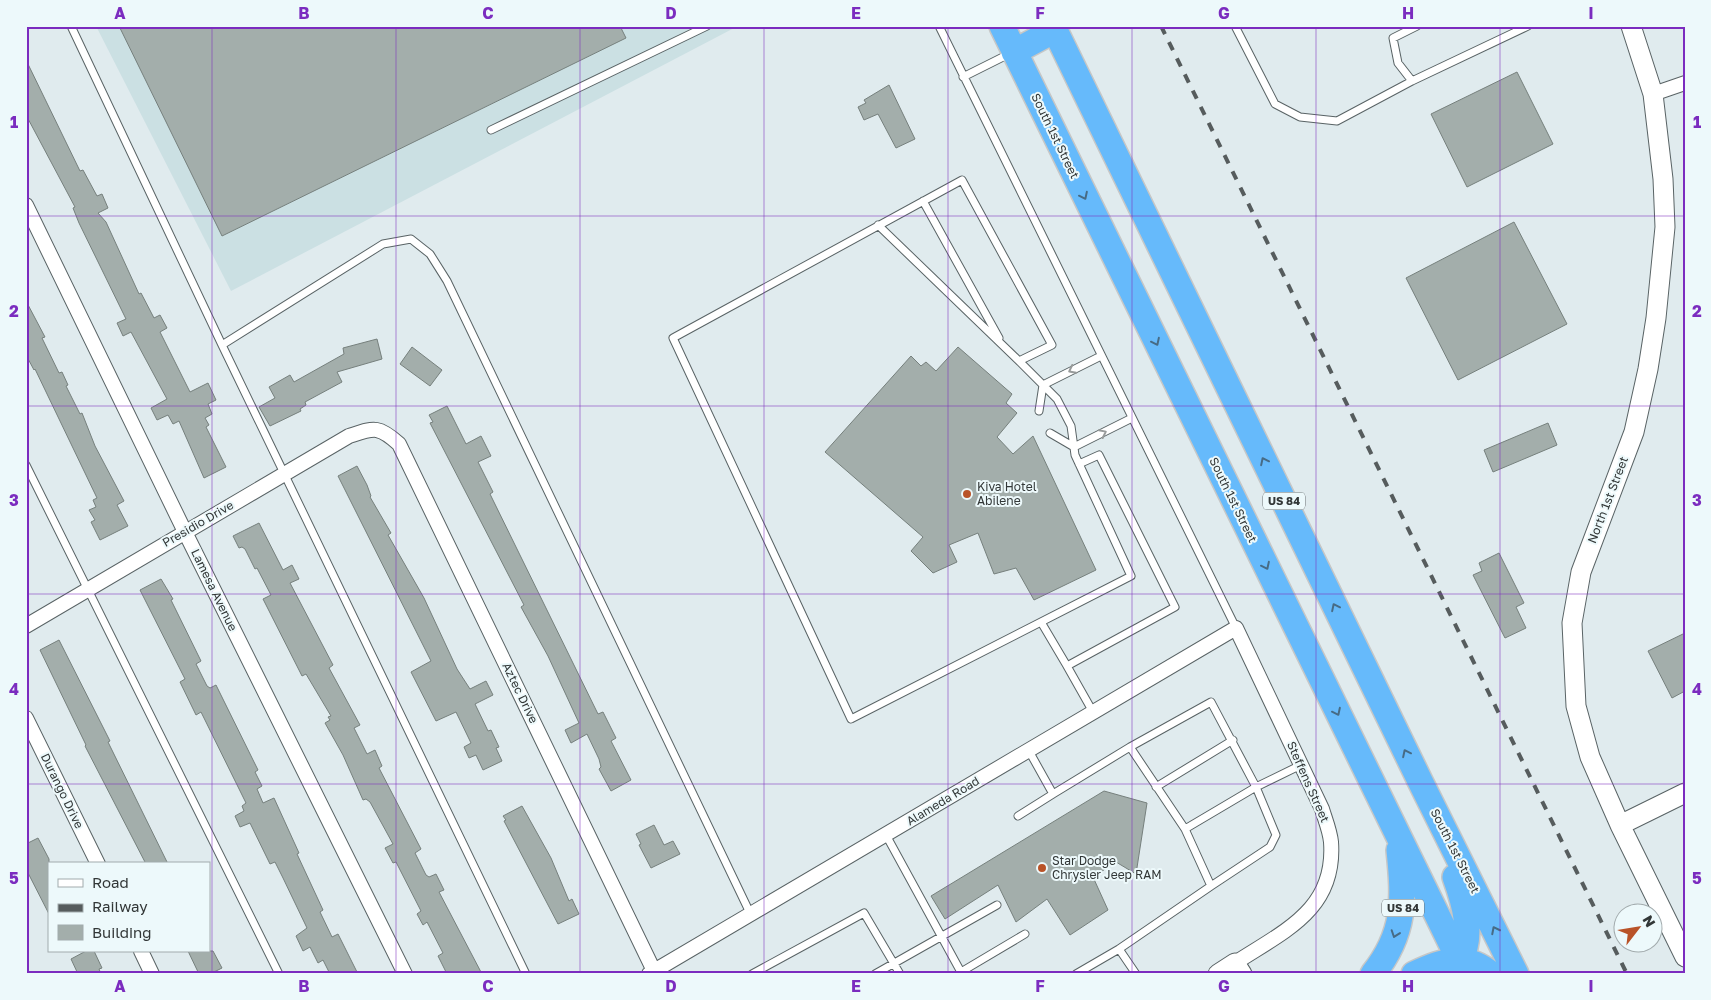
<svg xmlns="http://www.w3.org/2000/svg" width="1711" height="1000" viewBox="0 0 1711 1000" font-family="'Golos Text',sans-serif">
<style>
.built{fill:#cbe0e3}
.building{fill:#a3aeab;stroke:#76807d}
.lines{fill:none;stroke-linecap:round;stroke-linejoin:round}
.lane-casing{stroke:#596365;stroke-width:9}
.street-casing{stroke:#596365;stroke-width:16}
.secondary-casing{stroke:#596365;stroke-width:21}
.highway-casing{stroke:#c6c7c7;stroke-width:28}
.lane{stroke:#fff;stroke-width:7}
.street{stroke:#fff;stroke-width:14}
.secondary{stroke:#fff;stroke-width:19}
.highway{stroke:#66bafb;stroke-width:25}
.rail{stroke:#565c5d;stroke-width:4;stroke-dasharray:9 9;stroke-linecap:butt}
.oneway{stroke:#476b85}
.oneway2{stroke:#989b9b}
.grid{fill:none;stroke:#7b2cbf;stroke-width:1;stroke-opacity:0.55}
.poi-dot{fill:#b95328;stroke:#edf9fb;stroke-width:2}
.labels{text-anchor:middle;stroke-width:4;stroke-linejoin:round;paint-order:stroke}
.shield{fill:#edf9fb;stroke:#6a7172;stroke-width:1}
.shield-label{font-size:11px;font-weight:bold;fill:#323737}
.street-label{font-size:12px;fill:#323737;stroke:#edf9fb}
.poi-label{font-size:12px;fill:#323737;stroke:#edf9fb;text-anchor:start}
.neatline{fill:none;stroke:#7b2cbf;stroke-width:2}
.grid-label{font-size:16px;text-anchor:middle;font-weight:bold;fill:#7b2cbf}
</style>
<rect width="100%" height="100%" fill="#e0ebee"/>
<path class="built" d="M96,26H738L231,291Z"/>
<path class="building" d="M119,26H620L626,38L222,236Z
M26,60L80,171L83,170L97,196L102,194L108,208L98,213L106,222L139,294L141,293L154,318L160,315L167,328L160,332L190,392L208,383L216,400L208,404L212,414L205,418L209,425L206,427L226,467L204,478L179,421L173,424L168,415L157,420L151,408L167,399L131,332L123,336L117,323L126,319L79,223L73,208L75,207L26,115Z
M1517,72L1553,144L1467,187L1431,114Z
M889,85L915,139L896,148L878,114L864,120L858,107L866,103L864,100Z
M1514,222L1567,324L1458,380L1406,278Z
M26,301L45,337L42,338L59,373L62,372L68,385L66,386L80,414L82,413L95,446L124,501L117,505L128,526L100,540L91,522L95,520L89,510L96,507L93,500L97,498L35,369L34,370L26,355Z
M377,339L382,359L337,372L342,382L305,402L306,405L300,409L301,411L270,426L259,407L275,398L269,387L290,375L294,382L344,354L343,348Z
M412,347L442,370L430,386L400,364Z
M958,347L1012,394L1006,403L1017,413L997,437L1013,454L1033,436L1096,570L1034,600L1016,568L994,574L978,533L949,545L957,562L933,573L911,551L923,537L825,452L911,356L921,366L926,362L936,371Z
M447,406L466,444L481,436L491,456L478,462L493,492L490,494L598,714L603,712L616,738L611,741L631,780L611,791L599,769L601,767L599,759L587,734L571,743L565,730L579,723L548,656L521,607L524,605L430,423L433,422L429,415Z
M1548,423L1557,445L1493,472L1484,450Z
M357,466L367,485L371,496L370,497L391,533L388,535L424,598L457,669L470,689L486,681L493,695L475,704L488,731L491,730L499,747L496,748L502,761L483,770L476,755L469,758L464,747L471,743L456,712L436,721L411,672L431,661L338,476Z
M259,523L283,570L292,565L299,579L290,583L333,665L329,668L360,725L354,728L367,754L375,750L382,766L379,768L421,849L415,853L426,875L429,877L436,874L444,890L439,892L482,974H447L438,956L443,953L427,922L423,925L417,914L421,911L396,862L393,863L385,848L393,844L370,802L366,799L363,800L343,755L325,723L330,720L328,717L331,716L306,674L302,676L263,599L271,595L257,568L255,569L245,549L242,547L239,548L233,536Z
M1499,553L1524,603L1516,607L1526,628L1505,638L1473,575L1482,571L1479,563Z
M161,579L173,599L171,600L201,661L196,664L207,686L210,688L216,685L258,770L255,772L262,786L257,789L263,803L274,798L299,853L297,854L323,910L320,912L332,937L338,934L358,974H330L323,960L318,963L310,947L303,951L296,936L307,928L283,878L275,862L270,864L250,823L240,827L235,816L244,811L242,806L246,803L201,712L196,715L180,682L185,679L140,590Z
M1685,633V691L1672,698L1648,651Z
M59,640L110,741L108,742L168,864H146L85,746L86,745L40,650Z
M1104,791L1147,803L1136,874L1116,862L1093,877L1108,910L1070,935L1047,899L1016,922L998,885L945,919L931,896Z
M522,806L551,858L569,901L572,899L579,914L558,924L504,821L506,820L503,816Z
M654,825L664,845L673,841L680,854L651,868L639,845L641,844L636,834Z
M38,838L49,859V914L26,869V844Z
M86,951H94L102,968L99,969L101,974H78L71,959Z
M188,951H213L222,968L210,974H199Z"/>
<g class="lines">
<defs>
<path id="lane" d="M71,26L222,345L526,974
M939,26L1236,628
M1235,26L1275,104L1300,117L1337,121L1412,81
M1417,26L1393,38L1398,63L1412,81L1528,26
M963,77L1009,54
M491,130L707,26
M923,201L999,338
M878,225L1019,361L1052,345L962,180L673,338L851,719L1131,576L1075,455L1071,426L1057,399L1019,361
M222,345L383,244L411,239L430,254L447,281L751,915
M1039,411L1043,385L1101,356
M1050,433L1074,447
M1074,447L1132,418
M1079,464L1099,455L1175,607L1067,666L1093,712
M26,465L279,974
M1041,622L1067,666
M1130,747L1211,702L1256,787L1276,835L1270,847L1211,886
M1029,751L1053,794L1130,747L1185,829L1256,787L1301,765
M1156,787L1233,740
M1018,816L1053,794
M886,835L962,974
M1119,949L1211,886L1185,829
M961,972L1025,934
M752,974L864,913L900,974
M875,974L997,905
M1076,974L1119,949L1136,974"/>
<path id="street" d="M1653,94L1685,83
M26,205L185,532L405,974
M26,626L349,436C374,428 378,425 399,444L654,971
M26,718L98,864
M141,951L152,974
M649,974L1236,628L1322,809C1325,819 1330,831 1331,842C1336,910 1284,931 1235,963"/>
<path id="secondary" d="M1631,26L1653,94L1663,179L1665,227L1656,318L1648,369L1634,432L1581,572L1572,623L1576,706L1590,757L1620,825L1685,957
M1620,825L1685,793
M1218,974L1235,963L1242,974"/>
<path id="highway" d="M1002,26L1466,974
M1053,26L1420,781L1516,974
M1014,52L1055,30
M1373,974C1406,933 1404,899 1399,850
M1414,974C1441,961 1466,952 1491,974
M1445,974C1450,970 1457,965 1460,960C1474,935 1464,902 1455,877"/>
</defs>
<use href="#lane" class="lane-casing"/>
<use href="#street" class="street-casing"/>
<use href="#secondary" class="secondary-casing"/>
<use href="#highway" class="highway-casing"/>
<use href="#lane" class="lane"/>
<use href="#street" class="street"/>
<use href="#secondary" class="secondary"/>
<use href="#highway" class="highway"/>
<path class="rail" d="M1161,26L1627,974"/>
</g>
<defs><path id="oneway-chevron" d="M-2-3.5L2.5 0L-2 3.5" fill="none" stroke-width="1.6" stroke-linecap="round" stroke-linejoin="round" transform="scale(1.25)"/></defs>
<g class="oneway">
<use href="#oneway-chevron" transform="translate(1084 196) rotate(64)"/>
<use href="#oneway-chevron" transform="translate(1156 342) rotate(64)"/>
<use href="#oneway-chevron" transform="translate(1264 461) rotate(-116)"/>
<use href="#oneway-chevron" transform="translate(1266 566) rotate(64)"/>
<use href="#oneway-chevron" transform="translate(1335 607) rotate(-116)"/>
<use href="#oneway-chevron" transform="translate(1337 712) rotate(64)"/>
<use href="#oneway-chevron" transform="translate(1406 753) rotate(-116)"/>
<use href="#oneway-chevron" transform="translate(1495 930) rotate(-117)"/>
<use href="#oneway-chevron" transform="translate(1395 934) rotate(109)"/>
</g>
<g class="oneway2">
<use href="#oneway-chevron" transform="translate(1072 370) rotate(153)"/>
<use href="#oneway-chevron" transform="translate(1103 433) rotate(-26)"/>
</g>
<path class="grid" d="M212,26V974M396,26V974M580,26V974M764,26V974M948,26V974M1132,26V974M1316,26V974M1500,26V974M26,216H1685M26,406H1685M26,594H1685M26,784H1685"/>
<g class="poi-dot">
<circle cx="967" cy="494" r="5"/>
<circle cx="1042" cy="868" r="5"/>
</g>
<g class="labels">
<g class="shield">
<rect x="1263" y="492.5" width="42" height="17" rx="4"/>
<rect x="1382" y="899.5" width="42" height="17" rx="4"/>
</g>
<g class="shield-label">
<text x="1284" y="505">US 84</text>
<text x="1403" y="912">US 84</text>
</g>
<g class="street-label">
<text transform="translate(1055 136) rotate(64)" y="4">South 1st Street</text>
<text transform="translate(1233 500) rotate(64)" y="4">South 1st Street</text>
<text transform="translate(1608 500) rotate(-69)" y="4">North 1st Street</text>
<text transform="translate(198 524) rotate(-30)" y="4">Presidio Drive</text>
<text transform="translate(214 590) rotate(64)" y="4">Lamesa Avenue</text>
<text transform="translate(520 693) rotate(64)" y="4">Aztec Drive</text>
<text transform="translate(1308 782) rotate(66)" y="4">Steffens Street</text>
<text transform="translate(62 791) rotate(64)" y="4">Durango Drive</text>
<text transform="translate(943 801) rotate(-31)" y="4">Alameda Road</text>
<text transform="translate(1455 851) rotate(63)" y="4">South 1st Street</text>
</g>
<g class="poi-label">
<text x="977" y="491">Kiva Hotel<tspan x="977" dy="14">Abilene</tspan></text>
<text x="1052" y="865">Star Dodge<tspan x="1052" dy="14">Chrysler Jeep RAM</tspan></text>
</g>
</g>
<rect width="1711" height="1000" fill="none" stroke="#edf9fb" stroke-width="55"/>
<rect x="48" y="862" width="162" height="90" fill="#edf9fb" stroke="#a2abad"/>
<rect x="58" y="879" width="25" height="8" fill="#ffffff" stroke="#a2abad"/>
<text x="92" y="888" font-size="15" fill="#323737">Road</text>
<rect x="58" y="904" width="25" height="8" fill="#565c5d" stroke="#a2abad"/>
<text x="92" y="912" font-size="15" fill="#323737">Railway</text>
<rect x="58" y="925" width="25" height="15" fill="#a3aeab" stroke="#a2abad"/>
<text x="92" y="938" font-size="15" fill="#323737">Building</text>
<g transform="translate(1638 928) rotate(59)"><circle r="24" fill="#edf9fb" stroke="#a2abad"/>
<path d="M0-4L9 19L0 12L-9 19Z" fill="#b95328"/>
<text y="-8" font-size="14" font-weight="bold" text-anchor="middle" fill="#323737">N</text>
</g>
<rect x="28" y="28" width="1656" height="944" class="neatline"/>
<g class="grid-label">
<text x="120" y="19">A</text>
<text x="304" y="19">B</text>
<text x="488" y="19">C</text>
<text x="671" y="19">D</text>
<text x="856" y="19">E</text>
<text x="1040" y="19">F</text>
<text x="1224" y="19">G</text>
<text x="1408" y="19">H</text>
<text x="1591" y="19">I</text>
<text x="14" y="128">1</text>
<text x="1697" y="128">1</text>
<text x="14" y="317">2</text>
<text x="1697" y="317">2</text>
<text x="14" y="506">3</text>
<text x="1697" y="506">3</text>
<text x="14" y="695">4</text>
<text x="1697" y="695">4</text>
<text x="14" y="884">5</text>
<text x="1697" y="884">5</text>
<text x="120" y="992">A</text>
<text x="304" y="992">B</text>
<text x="488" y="992">C</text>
<text x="671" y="992">D</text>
<text x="856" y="992">E</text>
<text x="1040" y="992">F</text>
<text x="1224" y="992">G</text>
<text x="1408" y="992">H</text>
<text x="1591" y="992">I</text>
</g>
</svg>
